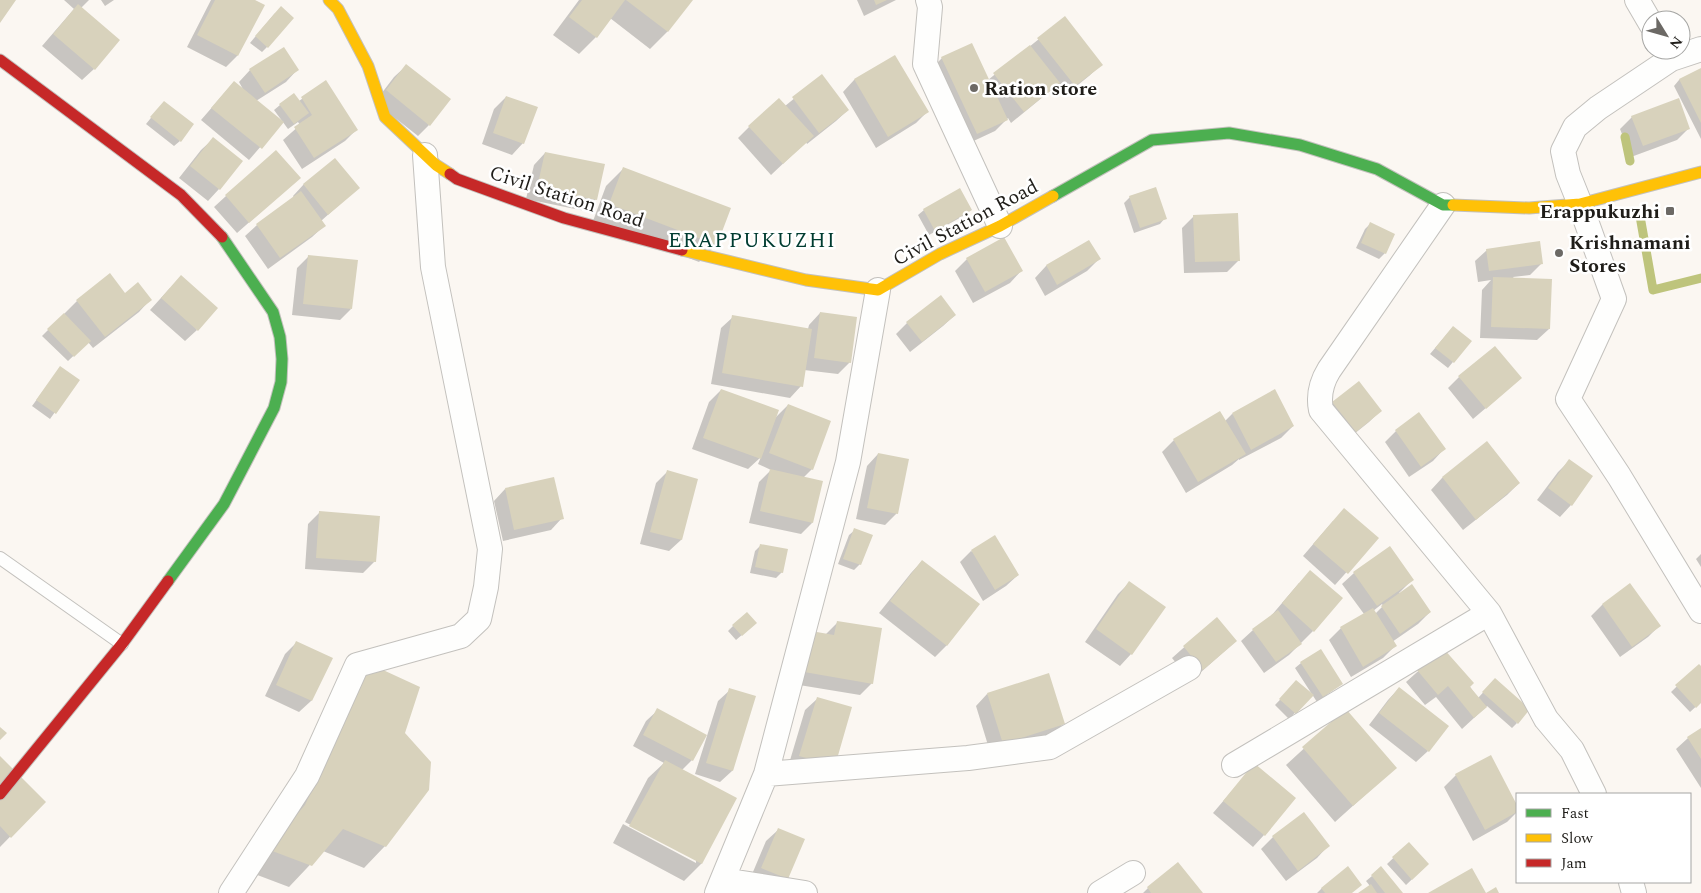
<svg xmlns="http://www.w3.org/2000/svg" width="1701" height="893" viewBox="0 0 1701 893" font-family="Spectral,serif">
<style>
.shadow{fill:#0003;fill-rule:evenodd}
.lines{fill:none;stroke-linecap:round;stroke-linejoin:round}
.stream{stroke:#bec47c;stroke-width:9}
.building{fill:#d8d2bc}
.lane-casing{stroke:#c3c1bd;stroke-width:14}
.street-casing{stroke:#c3c1bd;stroke-width:26}
.fast-casing{stroke:#c3c1bd;stroke-width:13}
.slow-casing{stroke:#c3c1bd;stroke-width:13}
.jam-casing{stroke:#c3c1bd;stroke-width:13}
.lane{stroke:#fefefd;stroke-width:12}
.street{stroke:#fefefd;stroke-width:24}
.fast{stroke:#4caf50;stroke-width:11}
.slow{stroke:#ffc107;stroke-width:11}
.jam{stroke:#c62828;stroke-width:11}
.poi-dot{fill:#6c6965;stroke:#fff;stroke-width:2}
.labels{text-anchor:middle;stroke-width:5;stroke-linejoin:round;paint-order:stroke}
.poi-label{font-size:20px;font-weight:bold;fill:#1f1d19;stroke:#fff;text-anchor:start}
.street-label{font-size:20px;fill:#1f1d19;stroke:#fff}
.neighbourhood-label{font-size:21px;letter-spacing:1px;fill:#003c31;stroke:#fff}
</style>
<rect width="100%" height="100%" fill="#fbf7f2"/>
<path class="shadow" d="M64,0H89L81,8L94,69L82,80L42,46L74,9Z
M101,0H114L105,6Z
M211,0H252L237,56L226,67L187,47Z
M579,0H691L667,32L650,49L610,18L596,37L579,54L553,35Z
M857,0H896L864,16Z
M275,13L267,47L262,52L250,43Z
M1065,18L1101,65L1089,76L1063,97L1055,87L1011,123L1008,118L995,131L965,145L930,70L942,58L988,80Z
M895,57L927,112L916,123L876,148L843,92L854,80Z
M406,66L429,125L418,136L375,102L394,77Z
M1701,69V139L1674,86L1679,80Z
M250,70H297L286,82L256,101L282,122L249,160L201,120L234,82L244,91L239,82Z
M822,76L848,110L836,121L807,144L806,142L771,175L738,138L749,127L785,106Z
M326,82L356,130L345,141L302,169L283,140L300,125L298,122L288,129L274,110L280,105L299,101Z
M506,97L523,143L512,155L482,144L494,109Z
M159,108L180,141L174,146L146,124Z
M1632,117L1689,128L1677,140L1631,157L1620,129Z
M213,139L219,189L208,201L179,178L201,150Z
M545,153L596,199L585,211L526,199L534,165Z
M623,169L716,245L699,262L593,221L606,186Z
M304,184L358,188L321,221L324,226L312,237L268,269L245,236L257,225L294,198L293,196Z
M287,189L237,233L214,207L226,196Z
M1130,197L1165,218L1160,224L1134,233L1124,203Z
M924,210H970L965,215L929,235L918,215Z
M1194,216L1239,260L1227,272L1184,273L1182,228Z
M1370,224L1385,253L1379,259L1356,248L1365,229Z
M1003,239L1021,271L1010,283L973,303L955,271L967,259Z
M1089,242L1099,259L1087,271L1045,296L1035,278L1046,266Z
M1487,250L1542,263L1530,275L1513,277L1549,329L1537,340L1480,338L1482,290L1491,280L1478,282L1475,261Z
M308,257L351,309L340,320L292,315L297,268Z
M109,275L125,294L150,300L139,312L93,348L88,342L68,361L42,336L77,301Z
M170,288L197,330L185,341L150,310Z
M820,313L850,362L838,374L804,370L801,386L790,398L711,384L721,328L733,317L808,329L809,325Z
M955,315L943,326L910,352L896,334L907,323Z
M1453,327L1470,341L1448,368L1430,354Z
M60,368L78,380L50,419L32,406Z
M1459,377L1521,378L1473,419L1448,388Z
M721,390L774,419L788,405L812,469L803,478L812,523L801,534L749,523L759,482L771,470L758,464L761,457L748,469L692,449L709,402Z
M1333,403L1381,410L1369,422L1344,442L1321,414Z
M1232,414L1293,426L1281,438L1239,460V459L1232,465L1186,493L1162,452L1174,440L1225,421Z
M1396,431L1444,449L1433,461L1409,477L1385,442Z
M1486,443L1519,483L1507,495L1463,530L1431,490L1442,478Z
M878,454L897,513L885,525L856,519L867,466Z
M1570,460L1571,505L1560,517L1537,500L1558,472Z
M667,472L697,480L681,540L669,551L640,544L656,483Z
M505,489L562,518L551,530L503,541L494,501Z
M320,512L375,561L363,573L305,569L308,524Z
M1333,521L1377,538L1335,585L1303,556Z
M855,530L860,564L854,570L838,564L849,535Z
M761,545L782,572L776,578L750,573L755,551Z
M971,551L1018,575L1006,586L983,601L960,562Z
M1701,554V567L1696,559Z
M922,561L978,605L946,646L935,657L879,613L911,573Z
M1354,573L1412,580L1399,593L1430,612L1418,624L1392,642L1395,646L1383,658L1351,677L1329,640L1341,628L1364,614L1342,584ZM1382,604L1383,606L1375,614L1373,611Z
M1129,583L1131,654L1120,666L1085,642L1118,594Z
M1299,583L1313,631L1289,655L1264,673L1241,641L1253,630L1271,616Z
M1630,585L1659,626L1648,637L1620,657L1591,616L1602,605Z
M1216,619L1236,641L1191,681L1172,658Z
M837,623L872,683L860,695L793,684L826,634Z
M733,626L750,628L736,640L728,631Z
M296,643L331,658L311,701L299,712L265,696L285,654Z
M1443,649L1478,698L1490,685L1517,723L1512,728L1487,706L1462,729L1436,697L1425,705L1406,682Z
M1301,663L1341,684L1317,702L1295,668Z
M1699,665L1701,668V702L1690,712L1671,692Z
M1297,682L1312,695L1289,719L1275,705Z
M349,687L403,733L385,846L364,868L323,851L289,887L247,871Z
M1399,688L1428,751L1416,762L1369,725L1388,700Z
M730,690L754,697L732,771L720,782L695,774L718,701Z
M987,694L1063,724L1052,736L991,755L976,706Z
M817,699L833,765L788,767L805,710Z
M658,710L692,760L682,770L735,799L701,864L684,881L613,843L623,824L696,863V860L625,822L648,778L664,763L633,746L646,721Z
M1346,710L1395,768L1335,822L1286,765Z
M1701,730V788L1676,749L1688,738Z
M1490,757L1517,807V812L1507,822L1473,841L1444,787L1456,775Z
M0,758L44,802L0,847Z
M1254,765L1264,835L1253,847L1213,813Z
M1304,813L1328,846L1317,858L1286,881L1261,849L1273,837Z
M778,830L787,878L750,879L766,841Z
M1409,843L1428,864L1406,885L1387,864Z
M1178,864L1201,893H1143L1148,888Z
M1372,876L1402,893H1360L1370,886L1366,881Z
M1322,888L1352,893H1317Z"/>
<g class="lines">
<path class="stream" d="M1625,137L1630,161
M1640,216L1653,290L1701,278"/>
</g>
<path class="building" d="M0,0H16L0,23Z
M215,0H255L265,5L238,56L197,35Z
M582,0H625L597,38L569,17Z
M626,0H693L668,32Z
M874,0H887L876,5Z
M78,4L120,40L95,70L53,34Z
M281,6L294,18L268,48L255,36Z
M1065,16L1103,65L1075,86L1037,38Z
M972,43L1008,120L977,134L941,57Z
M1030,45L1060,83L1024,112L993,73Z
M284,47L299,70L265,93L249,69Z
M895,55L929,112L888,137L854,79Z
M406,64L451,99L430,126L386,90Z
M1701,68V123L1679,79Z
M822,74L849,110L819,133L792,97Z
M326,80L358,130L314,158L294,127L312,115L301,97Z
M234,81L284,122L262,149L211,108Z
M294,93L309,113L294,124L279,104Z
M506,96L538,107L524,144L493,133Z
M779,98L814,136L783,164L748,126Z
M1679,98L1690,129L1643,146L1631,116Z
M164,101L194,124L181,142L150,117Z
M213,137L243,161L220,190L190,166Z
M276,150L301,178L249,223L225,195Z
M545,152L605,164L597,200L537,188Z
M335,158L360,188L328,215L303,184Z
M623,167L731,208L717,245L609,204Z
M1156,187L1167,219L1140,228L1129,196Z
M960,188L972,210L935,231L923,209Z
M301,191L326,226L280,258L256,224Z
M1238,213L1240,261L1195,262L1193,215Z
M1370,222L1395,234L1386,254L1361,243Z
M1004,237L1023,271L985,292L966,258Z
M1089,240L1101,259L1057,285L1046,265Z
M1540,241L1543,264L1489,271L1486,249Z
M308,255L358,260L352,309L303,304Z
M110,273L125,293L138,282L152,300L105,337L76,300Z
M181,275L218,308L198,331L161,298Z
M1493,277L1552,279L1550,329L1491,327Z
M941,295L956,315L922,342L906,322Z
M820,312L857,317L851,363L814,358Z
M64,313L91,341L74,357L47,329Z
M732,315L812,329L803,387L722,373Z
M1453,326L1472,341L1454,363L1435,348Z
M1495,346L1522,378L1486,409L1458,376Z
M60,366L80,380L56,414L36,400Z
M1359,381L1382,411L1356,432L1332,402Z
M721,389L779,410L761,459L703,438Z
M1275,389L1294,426L1251,450L1232,413Z
M788,404L831,421L813,470L769,453Z
M1220,411L1246,454L1198,482L1173,439Z
M1419,412L1446,449L1421,467L1395,430Z
M1487,441L1520,483L1476,520L1442,477Z
M878,453L909,459L898,514L867,508Z
M1569,459L1593,476L1572,506L1548,488Z
M770,469L823,481L813,523L760,511Z
M667,470L698,479L682,540L650,532Z
M554,477L564,519L514,530L505,488Z
M1344,508L1379,538L1348,574L1313,544Z
M319,511L380,516L376,562L316,558Z
M854,528L873,535L861,565L843,559Z
M995,535L1019,575L995,590L971,550Z
M760,544L788,549L783,573L755,567Z
M1390,546L1414,580L1377,606L1353,572Z
M922,560L980,604L947,646L890,601Z
M1310,570L1343,598L1314,632L1282,603Z
M1129,581L1166,607L1132,655L1096,629Z
M1630,583L1661,626L1632,647L1602,604Z
M1412,584L1431,612L1400,634L1381,606Z
M1373,608L1397,646L1363,667L1340,627Z
M1278,610L1302,644L1276,662L1252,629Z
M747,612L757,623L742,636L732,625Z
M1217,617L1237,641L1203,670L1183,646Z
M837,621L882,628L873,684L804,672L811,631L834,635Z
M296,641L333,658L312,701L276,685Z
M1443,648L1474,683L1470,687L1487,707L1474,718L1448,686L1438,695L1417,670Z
M1321,649L1343,684L1323,697L1300,662Z
M370,664L420,687L405,733L431,762L429,790L386,847L343,829L312,866L267,849L305,805Z
M1699,664L1701,666V703L1696,708L1675,685Z
M1049,673L1065,724L1003,744L987,693Z
M1495,678L1530,709L1518,724L1482,692Z
M1296,680L1314,695L1296,714L1279,699Z
M1399,687L1449,726L1429,752L1379,713Z
M729,688L756,696L733,771L706,763Z
M817,697L852,707L835,766L799,756Z
M657,708L707,735L693,761L643,735Z
M1346,709L1397,768L1353,806L1302,747Z
M0,727L7,733L0,740Z
M1701,728V759L1687,737Z
M1491,755L1517,805V812L1485,830L1455,774Z
M0,756L46,802L11,838L0,826Z
M665,760L737,798L702,864L629,826Z
M1254,763L1296,798L1265,836L1223,801Z
M1304,812L1330,846L1298,871L1272,836Z
M778,828L805,839L788,879L761,868Z
M1409,842L1429,864L1412,880L1392,857Z
M1178,862L1203,893H1151L1147,887Z
M1348,866L1362,885L1352,893H1325L1321,888Z
M1381,866L1403,893H1385L1371,875Z
M1472,868L1486,893L1496,887L1499,893H1428Z
M1371,884L1377,893H1358Z"/>
<g class="lines">
<defs>
<path id="lane" d="M0,558L122,644"/>
<path id="street" d="M928,0L930,7L925,64L1000,226
M1637,0L1651,24
M1701,49L1671,59L1598,108L1575,127L1563,151L1568,174L1580,204L1614,299L1568,399L1619,476L1701,611
M1443,205L1329,370C1321,383 1318,395 1321,410L1489,613L1546,719L1572,750L1594,794
M1234,765L1489,613
M766,774L968,758L1050,747L1189,668
M723,880L805,893
M1631,882L1634,893
M231,893L307,776L357,665L461,636L479,619L486,587L490,549L433,267L425,155
M717,893L766,774L848,462L878,290
M1100,893L1133,873"/>
<path id="fast" d="M1053,196L1152,140L1229,133L1300,145L1377,169L1443,205H1453
M168,581L224,504L274,408L281,382L282,359L280,337L273,312L222,237"/>
<path id="slow" d="M329,0L338,9L368,66L385,117L436,165L450,174
M1453,205L1529,208L1580,204L1701,172
M682,250L806,280L878,290L940,254L1000,226L1053,196"/>
<path id="jam" d="M0,60L181,195L222,237
M450,174L457,179L564,218L682,250
M0,794L122,644L168,581"/>
</defs>
<use href="#lane" class="lane-casing"/>
<use href="#street" class="street-casing"/>
<use href="#fast" class="fast-casing"/>
<use href="#slow" class="slow-casing"/>
<use href="#jam" class="jam-casing"/>
<use href="#lane" class="lane"/>
<use href="#street" class="street"/>
<use href="#fast" class="fast"/>
<use href="#slow" class="slow"/>
<use href="#jam" class="jam"/>
</g>
<g class="poi-dot">
<circle cx="974" cy="88" r="5"/>
<rect x="1665" y="206" width="10" height="10" rx="2.5"/>
<circle cx="1559" cy="253" r="5"/>
</g>
<g class="labels">
<g class="poi-label">
<text x="984" y="95">Ration store</text>
<text x="1660" y="218" text-anchor="end">Erappukuzhi</text>
<text x="1569" y="249">Krishnamani<tspan x="1569" dy="23">Stores</tspan></text>
</g>
<g class="street-label">
<text transform="translate(567 196) rotate(18)" y="7">Civil Station Road</text>
<text transform="translate(965 222) rotate(-28)" y="7">Civil Station Road</text>
</g>
<g class="neighbourhood-label">
<text x="752" y="247">ERAPPUKUZHI</text>
</g>
</g>
<rect x="1516" y="793" width="175" height="90" fill="#ffffff" stroke="#a5a5a3"/>
<rect x="1526" y="809" width="25" height="8" fill="#4caf50" stroke="#a5a5a3"/>
<text x="1561" y="818" font-size="15" fill="#1f1d19">Fast</text>
<rect x="1526" y="834" width="25" height="8" fill="#ffc107" stroke="#a5a5a3"/>
<text x="1561" y="843" font-size="15" fill="#1f1d19">Slow</text>
<rect x="1526" y="859" width="25" height="8" fill="#c62828" stroke="#a5a5a3"/>
<text x="1561" y="868" font-size="15" fill="#1f1d19">Jam</text>
<g transform="translate(1666 35) rotate(127)"><circle r="24" fill="#ffffff" stroke="#a5a5a3"/>
<path d="M0-4L9 19L0 12L-9 19Z" fill="#6c6965"/>
<text y="-8" font-size="14" font-weight="bold" text-anchor="middle" fill="#1f1d19">N</text>
</g>
</svg>
